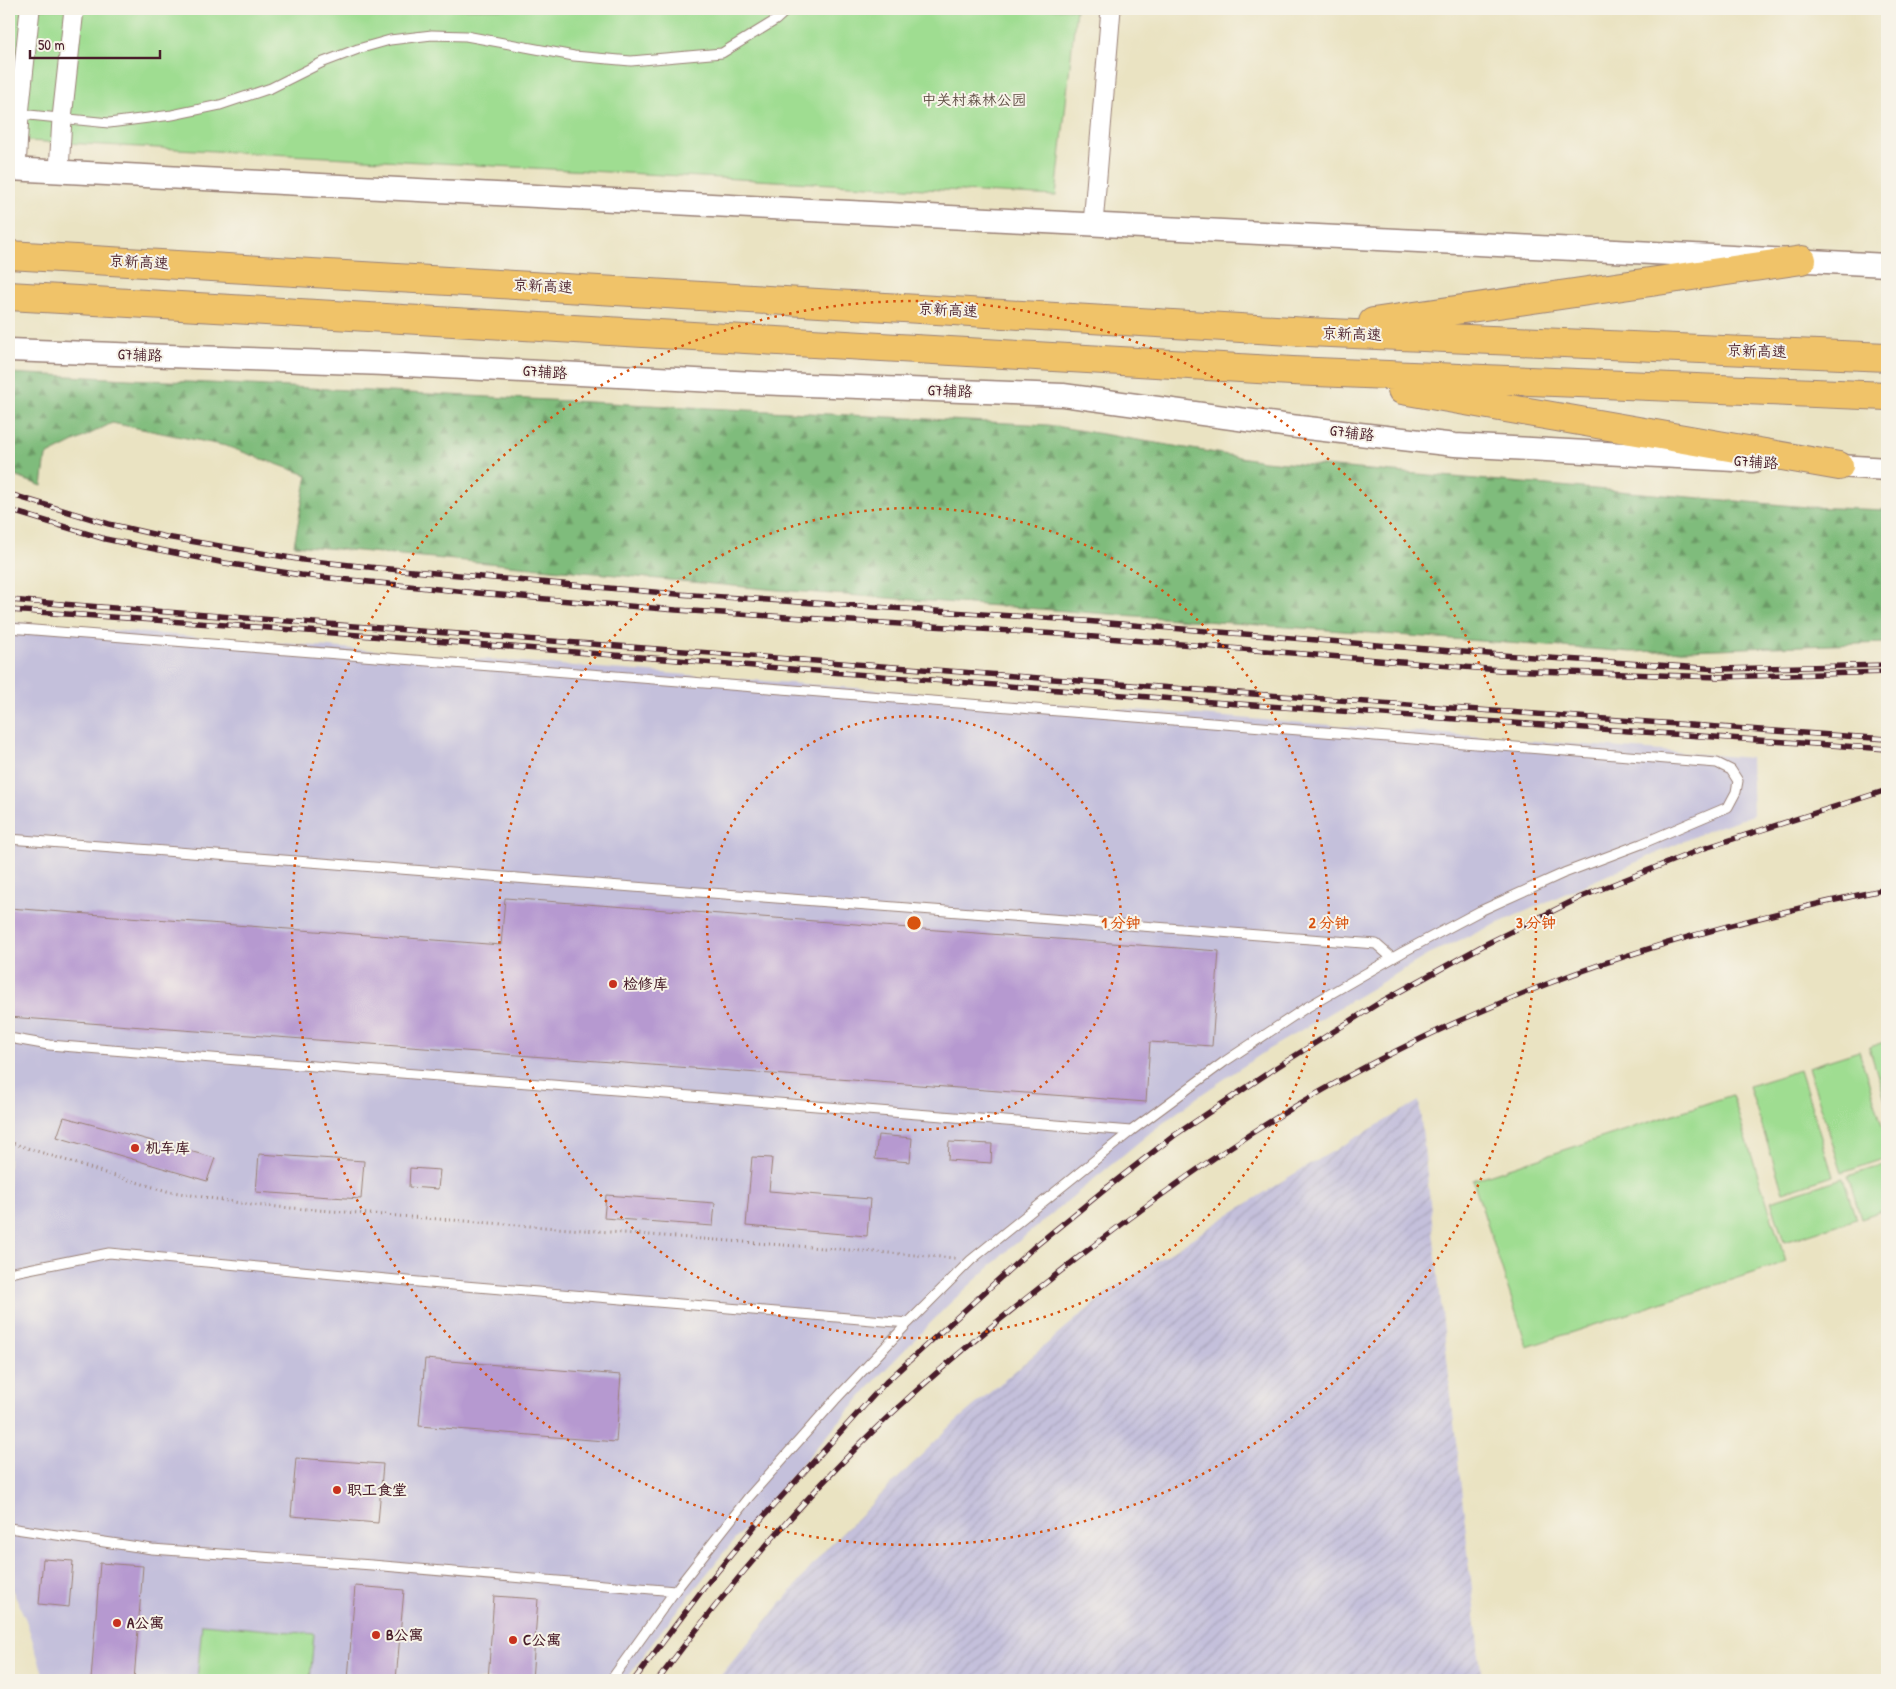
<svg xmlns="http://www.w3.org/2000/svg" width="1896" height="1689" viewBox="0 0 1896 1689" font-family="'Patrick Hand','LXGW WenKai TC',sans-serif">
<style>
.industrial{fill:url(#industrial-furrows)}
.railway{fill:#c4c0db}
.forest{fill:url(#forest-firs);stroke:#646e53}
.park{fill:#9fdd91;stroke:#747e5e}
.building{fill:#b699d0}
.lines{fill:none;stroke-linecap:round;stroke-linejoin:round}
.service-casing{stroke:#9a8176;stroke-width:11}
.minor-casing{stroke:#9a8176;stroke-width:21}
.tertiary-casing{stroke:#9a8176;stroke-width:25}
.motorway-casing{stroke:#9a8176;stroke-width:30}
.path{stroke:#9a8176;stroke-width:3;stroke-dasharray:1 4;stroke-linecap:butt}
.service{stroke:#fff;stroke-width:9}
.minor{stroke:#fff;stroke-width:19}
.tertiary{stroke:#fff;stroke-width:22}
.motorway{stroke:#f0c369;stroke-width:28}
.rail-casing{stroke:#4a1f2b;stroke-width:5.5}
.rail{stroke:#f7f3e8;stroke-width:4;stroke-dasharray:11;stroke-linecap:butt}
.ring{fill:none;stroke:#d8530f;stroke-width:2.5;stroke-dasharray:2.5 5}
.poi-dot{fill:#c8321e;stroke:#f7f3e8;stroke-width:2}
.labels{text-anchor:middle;stroke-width:4;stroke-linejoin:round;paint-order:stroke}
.park-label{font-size:15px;fill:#5f4e44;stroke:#f7f3e8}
.street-label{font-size:15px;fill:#4a1f2b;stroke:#f7f3e8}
.poi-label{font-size:15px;font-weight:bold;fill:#4a1f2b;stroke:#f7f3e8;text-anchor:start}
.centre{fill:#d8530f;stroke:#f7f3e8;stroke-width:2.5}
.ring-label{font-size:15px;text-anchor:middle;font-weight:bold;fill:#d8530f;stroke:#f7f3e8;stroke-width:4;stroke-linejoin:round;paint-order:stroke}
</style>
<defs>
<pattern id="industrial-furrows" width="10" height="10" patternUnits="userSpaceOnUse" patternTransform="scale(1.25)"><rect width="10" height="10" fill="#c4c0db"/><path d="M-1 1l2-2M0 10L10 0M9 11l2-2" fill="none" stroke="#aaa5bc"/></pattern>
<pattern id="forest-firs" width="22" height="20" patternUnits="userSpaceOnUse" patternTransform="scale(1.25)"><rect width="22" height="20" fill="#7fbc7b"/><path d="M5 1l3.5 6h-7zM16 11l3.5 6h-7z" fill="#6a9865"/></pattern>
</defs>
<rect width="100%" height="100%" fill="#f7f3e8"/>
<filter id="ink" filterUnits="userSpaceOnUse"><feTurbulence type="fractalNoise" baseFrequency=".02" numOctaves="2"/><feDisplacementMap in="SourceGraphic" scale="10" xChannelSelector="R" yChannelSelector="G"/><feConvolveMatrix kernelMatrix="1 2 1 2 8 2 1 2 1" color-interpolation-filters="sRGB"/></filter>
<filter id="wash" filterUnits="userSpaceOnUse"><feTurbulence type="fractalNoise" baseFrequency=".0096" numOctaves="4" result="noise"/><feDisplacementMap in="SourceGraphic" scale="20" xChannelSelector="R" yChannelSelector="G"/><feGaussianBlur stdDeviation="1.12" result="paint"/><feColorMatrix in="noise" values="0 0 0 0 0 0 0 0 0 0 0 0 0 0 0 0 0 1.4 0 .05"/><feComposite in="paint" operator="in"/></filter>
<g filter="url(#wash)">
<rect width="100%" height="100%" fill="#eae3c2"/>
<path class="industrial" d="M1419,1101L1482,1680H717L827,1548L955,1422L1109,1291L1287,1178Z"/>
<path class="railway" d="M9,622L1751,758L1753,815L1709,830L1433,952L1269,1049L1199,1096L1151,1132L1008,1250L947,1306L880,1375L725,1551L662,1630L626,1680H45L26,1620L9,1583Z"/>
<path class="forest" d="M9,373L1048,425L1264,461L1807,507L1887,510V643L1631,652L777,590L294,545L307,475L226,446L112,423L46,456L42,486L9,474Z"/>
<path class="park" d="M9,9H1076L1056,196L9,140Z
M1887,1041V1106L1869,1047Z
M1859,1051L1887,1141V1158L1842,1173L1808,1067Z
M1800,1070L1833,1176L1783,1192L1749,1086Z
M1732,1095L1786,1262L1527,1347L1473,1180Z
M1887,1164V1209L1861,1218L1848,1176Z
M1843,1178L1856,1219L1784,1242L1771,1201Z
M202,1624L314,1634L310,1680H197Z"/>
<g id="blocks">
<path class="building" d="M505,898L1219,951L1212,1046L1150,1042L1146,1102L9,1017V908L501,945Z
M64,1117L215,1158L207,1181L57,1137Z
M878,1135L912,1138L910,1162L875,1159Z
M949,1142L992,1144L991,1163L948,1160Z
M259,1154L364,1161L361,1199L256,1192Z
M752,1157L772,1158L769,1191L870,1199L867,1236L746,1226Z
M410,1168L440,1170L438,1189L409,1187Z
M606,1195L715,1203L713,1226L604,1218Z
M425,1359L621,1375L616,1442L419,1426Z
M296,1458L383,1464L378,1523L291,1516Z
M43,1559L73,1561L69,1607L39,1604Z
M100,1563L143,1566L134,1680H91Z
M355,1586L404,1590L396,1680H348Z
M494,1596L538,1599L532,1680H488Z"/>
</g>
</g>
<g filter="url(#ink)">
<use href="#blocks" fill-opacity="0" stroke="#9a8176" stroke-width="1"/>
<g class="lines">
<defs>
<path id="service" d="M9,113L109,123L172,115L220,105L271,88L321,63L358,49L390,40L432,35L466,36L574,56L631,61L722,53L776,20L788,9
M9,628L1717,763L1731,770L1738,781L1736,792L1728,807L1641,844L1564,873L1480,911L1403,952L1304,1009L1224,1062L1131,1131L971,1260L908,1323L835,1400L748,1498L675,1591L611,1680
M9,839L1376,944L1392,958
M9,1038L49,1045L1131,1131
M9,1273L109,1253L429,1283L908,1323
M9,1528L152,1549L372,1565L675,1591"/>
<path id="minor" d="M16,169L19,115L30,9
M59,171L62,118L74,9
M1093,224L1111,9"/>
<path id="tertiary" d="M9,169L1887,265
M9,350L385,364L754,383L1063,395L1290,426L1455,445L1753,461
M1823,465L1887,469"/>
<path id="motorway" d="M9,255L1308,332L1887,357
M9,296L1292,371L1887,396
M1373,322L1802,260
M1402,390L1839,466"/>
</defs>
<use href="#service" class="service-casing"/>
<use href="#minor" class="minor-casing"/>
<use href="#tertiary" class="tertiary-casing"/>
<use href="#motorway" class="motorway-casing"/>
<path class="path" d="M9,1142L105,1173L167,1191L252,1205L955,1258"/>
<use href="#service" class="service"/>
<use href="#minor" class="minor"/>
<use href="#tertiary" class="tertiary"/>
<use href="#motorway" class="motorway"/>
<defs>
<path id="rail" d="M9,494L109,524L166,537L303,560L378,568L677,594L1059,619L1501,655L1719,669L1887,665
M9,510L105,539L225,563L301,575L477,593L676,610L1058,634L1500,670L1719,677L1887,672
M9,600L1225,692L1887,739
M9,610L269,628L1225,703L1887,749
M634,1680L703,1589L754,1527L886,1382L1033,1248L1108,1187L1175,1135L1277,1067L1379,1003L1484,945L1581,897L1702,849L1887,790
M658,1680C719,1598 786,1519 858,1446C925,1379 1000,1318 1075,1260C1138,1211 1203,1163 1271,1121C1358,1067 1452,1021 1547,984C1655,942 1774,912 1887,889"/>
</defs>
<use href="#rail" class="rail-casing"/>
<use href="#rail" class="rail"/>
</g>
</g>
<g class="ring">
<circle cx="914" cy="923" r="207"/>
<circle cx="914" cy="923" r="415"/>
<circle cx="914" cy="923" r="622"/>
</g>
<g class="poi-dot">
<circle cx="613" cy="984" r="5"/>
<circle cx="135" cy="1148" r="5"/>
<circle cx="337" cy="1490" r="5"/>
<circle cx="117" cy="1623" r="5"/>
<circle cx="376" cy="1635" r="5"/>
<circle cx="513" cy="1640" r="5"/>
</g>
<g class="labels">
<g class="park-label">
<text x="974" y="105">中关村森林公园</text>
</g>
<g class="street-label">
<text transform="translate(139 262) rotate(3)" y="5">京新高速</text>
<text transform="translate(543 286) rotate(3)" y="5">京新高速</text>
<text transform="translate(948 310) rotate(3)" y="5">京新高速</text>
<text transform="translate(1352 334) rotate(2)" y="5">京新高速</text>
<text transform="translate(1757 351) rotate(2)" y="5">京新高速</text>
<text transform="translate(140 355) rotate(2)" y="5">G7辅路</text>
<text transform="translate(545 372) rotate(3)" y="5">G7辅路</text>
<text transform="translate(950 391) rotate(2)" y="5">G7辅路</text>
<text transform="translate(1352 433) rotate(7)" y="5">G7辅路</text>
<text transform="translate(1756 462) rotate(3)" y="5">G7辅路</text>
</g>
<g class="poi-label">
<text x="623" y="989">检修库</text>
<text x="145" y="1153">机车库</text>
<text x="347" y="1495">职工食堂</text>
<text x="127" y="1628">A公寓</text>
<text x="386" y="1640">B公寓</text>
<text x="523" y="1645">C公寓</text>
</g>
</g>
<circle cx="914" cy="923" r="8" class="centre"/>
<g class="ring-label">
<text x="1121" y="928">1 分钟</text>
<text x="1329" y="928">2 分钟</text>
<text x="1536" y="928">3 分钟</text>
</g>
<rect width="1896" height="1689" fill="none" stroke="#f7f3e8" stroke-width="30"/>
<path d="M30 50v8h130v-8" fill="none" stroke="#4a1f2b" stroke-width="2.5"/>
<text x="38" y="50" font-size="15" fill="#4a1f2b" stroke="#f7f3e8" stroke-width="4" paint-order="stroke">50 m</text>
</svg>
